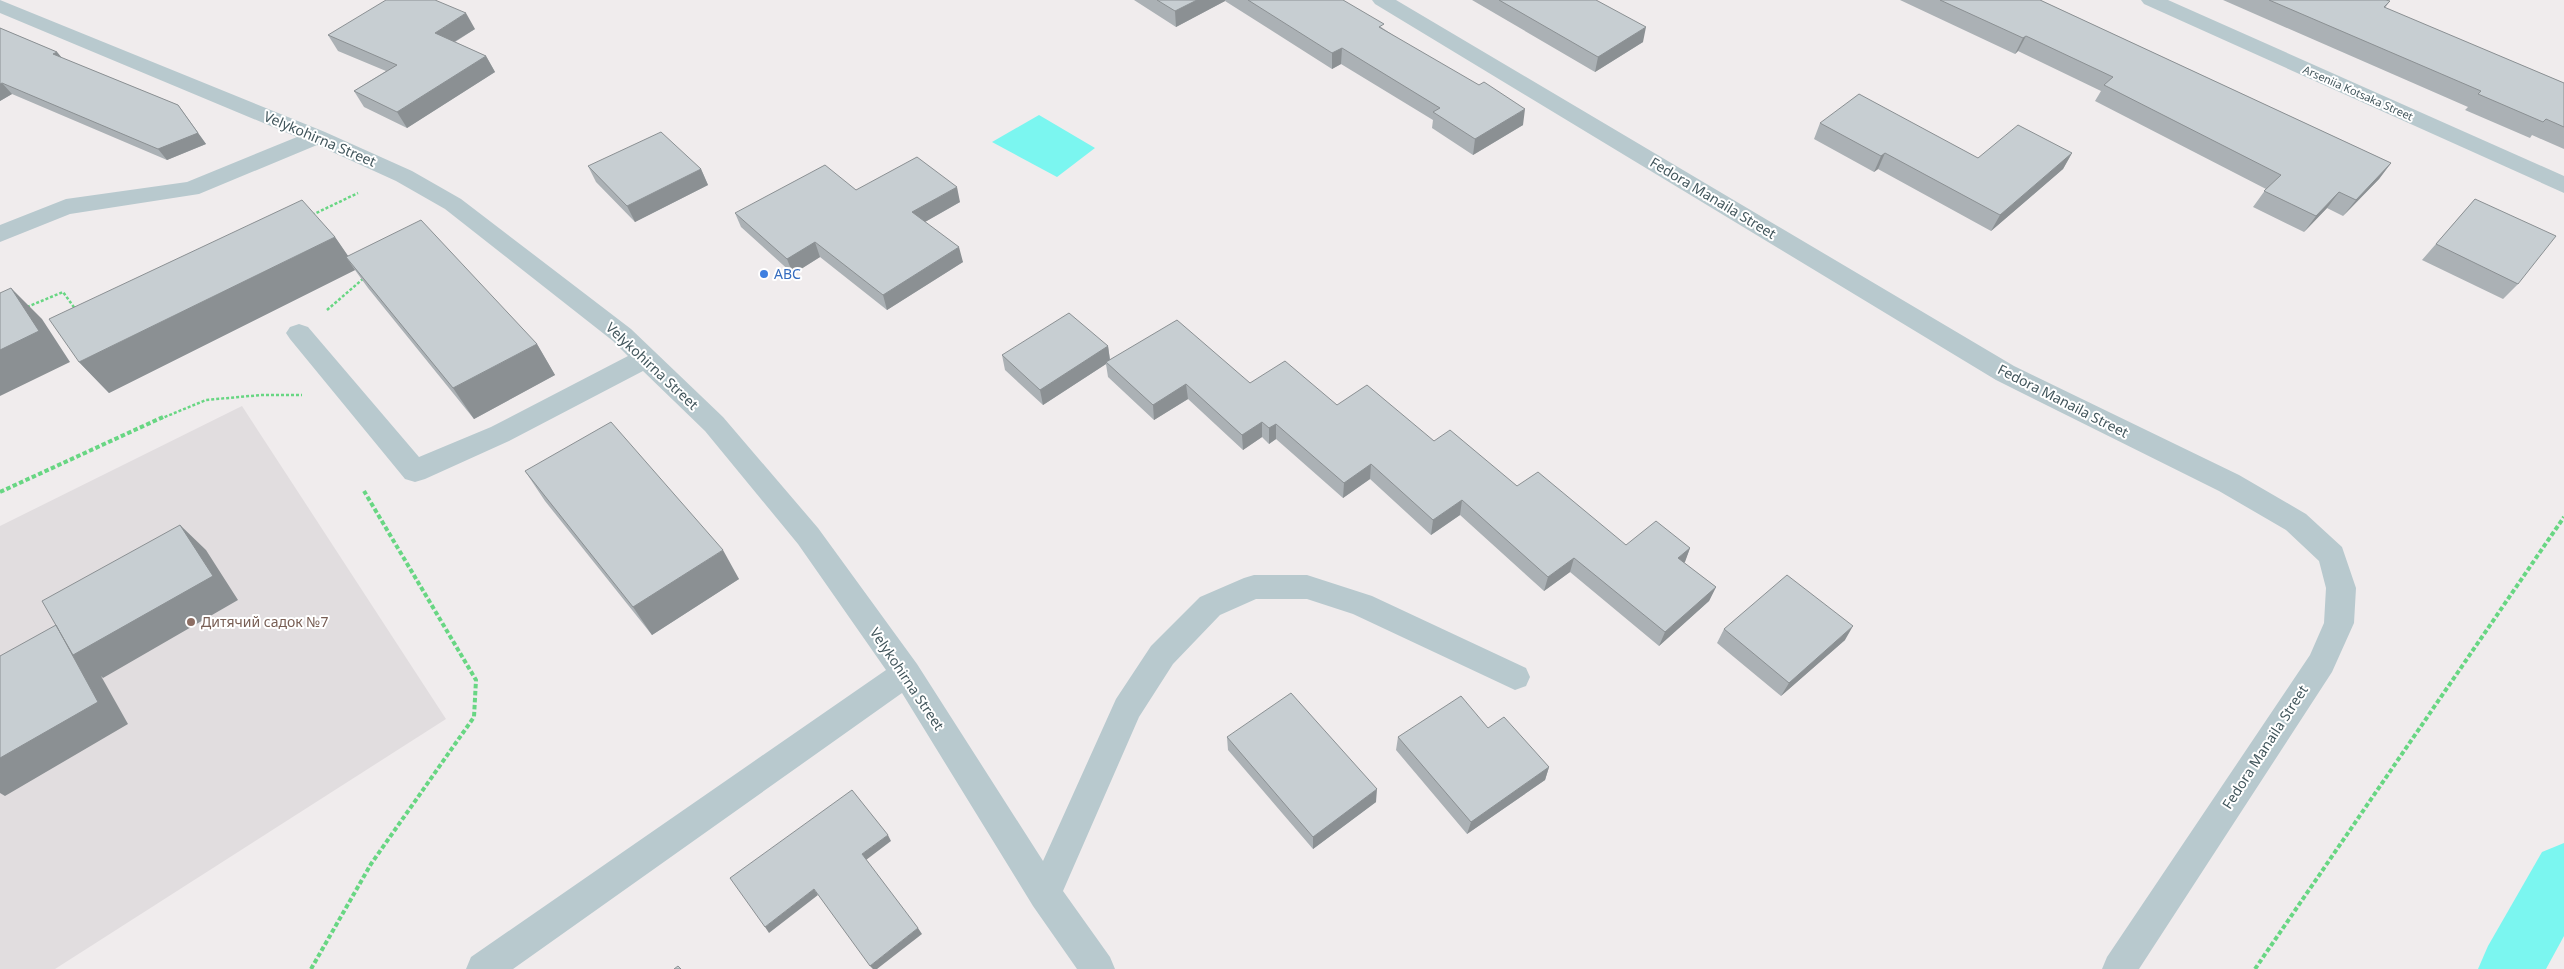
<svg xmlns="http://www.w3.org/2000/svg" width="2564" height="969" viewBox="0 0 2564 969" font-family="'Noto Sans',sans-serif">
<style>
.education{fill:#e1dddf}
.water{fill:#7bf6f0}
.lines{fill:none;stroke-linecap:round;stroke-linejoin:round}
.canal{fill:#7bf6f0;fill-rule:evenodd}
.path-far1{stroke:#68d683;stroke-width:2.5;stroke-dasharray:3 2;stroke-linecap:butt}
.path{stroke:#68d683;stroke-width:4;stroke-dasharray:4.5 2.5;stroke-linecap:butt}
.minor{fill:#b8c9ce;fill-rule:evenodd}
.wall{fill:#abb1b5}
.shaded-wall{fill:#8b9093}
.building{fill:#c7ced2;stroke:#8b9093}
.shop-dot{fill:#3f7fe0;stroke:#fff;stroke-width:2}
.education-dot{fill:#8d6e63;stroke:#fff;stroke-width:2}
.labels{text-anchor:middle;stroke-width:4;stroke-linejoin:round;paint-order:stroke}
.far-street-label{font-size:11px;fill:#42565c;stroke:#fff}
.street-label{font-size:14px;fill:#42565c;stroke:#fff}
.shop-label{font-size:14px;fill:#366cbe;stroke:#fff;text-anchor:start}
.education-label{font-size:14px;fill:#785e54;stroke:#fff;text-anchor:start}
</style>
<rect width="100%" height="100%" fill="#f0eced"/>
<path class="education" d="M242,406L446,719L55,969H0V526Z"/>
<path class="water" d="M1039,115L1095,148L1057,177L992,142Z"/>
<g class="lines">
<path class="canal" d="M2564,843V936L2546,969H2478L2488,946L2542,852Z"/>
<path class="path-far1" d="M312,215L358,193
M27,307L63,292L76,310
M327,310L364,278
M160,419L206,400L261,395H302"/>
<path class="path" d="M0,492L163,417
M311,969L371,864L474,717L476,680L364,491
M2255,969L2564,517"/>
<path class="minor" d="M0,0L325,132L412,171L461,199L631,329L723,417L818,528L917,664L1043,861L1116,699L1151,646L1200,597L1244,578L1254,575H1307L1372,596L1526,668L1530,677L1526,686L1515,690L1353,614L1307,599H1256L1220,615L1173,664L1139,717L1063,891L1110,957L1115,969H1077L1033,906L902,693L513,969H466L471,957L886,670L798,544L705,431L643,371L509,441L425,479L415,482L405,479L290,339L286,333L290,327L299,324L308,327L419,457L491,427L628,356L613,341L445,209L396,181L317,145L199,194L70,214L0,242V225L66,199L187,182L297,137L0,13Z
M1372,0H1396L2014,366L2239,475L2306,514L2342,547L2356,588L2354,623L2332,672L2139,969H2102L2107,957L2310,655L2324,623L2326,588L2319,561L2286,530L2219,491L1996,380L1375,4Z
M2141,0H2168L2564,176V193L2144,4Z"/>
</g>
<path class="wall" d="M1134,0H1343L1384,29L1523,125L1473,155L1432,128L1433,120L1341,64L1332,69L1225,1L1176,27Z
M1472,0H1596L1643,42L1595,72Z
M1900,0H2040L2391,163L2379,179L2343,216L2327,208L2304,232L2253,207L2266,189L2095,101L2101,91L2018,51L2015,54Z
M2223,0H2386L2390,1L2385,8L2564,83V149L2532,135L2530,138L2465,110L2468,107Z
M0,28L57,52L62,58L178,105L206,144L167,160L12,94L0,101Z
M475,29L455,42L486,56L495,72L407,128L364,107L354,91L386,71L338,51L328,35Z
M1820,123L1978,158L2072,153L2063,169L1991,231L1878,169L1874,172L1814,139Z
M588,166L701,169L708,185L635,222L596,182Z
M856,190L960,202L925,222L963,262L887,310L820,257L793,274L741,227L735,213Z
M2475,199L2518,284L2503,299L2422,260Z
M335,237L348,256L537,344L555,375L474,419L368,288L355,270L109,393L79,362Z
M1108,346L1110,359L1250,383L1337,405L1434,441L1517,486L1626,545L1690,548L1684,563L1716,587L1709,601L1659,646L1570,572L1544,591L1460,515L1431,535L1370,479L1343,498L1276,439L1269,444L1262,437L1243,450L1188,399L1154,420L1108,377L1106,364L1043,405L1005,370L1002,355Z
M525,471L739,579L652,635L545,501Z
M1724,629L1845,640L1781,696L1717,643Z
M1488,728L1549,767L1545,780L1467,834L1396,750L1398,737Z
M1227,737L1376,802L1313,849L1228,750Z"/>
<path class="shaded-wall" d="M1197,0H1225V1L1176,27L1175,11Z
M466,13L475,29L444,48L435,33Z
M1646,27L1643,42L1595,72L1598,57Z
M2026,36L2018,51L2015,54L2023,38Z
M1342,48L1341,64L1332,69V53Z
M57,52L66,63L53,54Z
M486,56L495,72L407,128L397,112Z
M2,83L12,94L0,101V84Z
M178,105L206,144L167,160L158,149Z
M1525,109L1523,125L1473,155L1475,139Z
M1885,153L1878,169L1874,172L1881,156Z
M2072,153L2063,169L1991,231L2000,215Z
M2391,163L2379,179L2343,216L2356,200Z
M701,169L708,185L635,222L627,206Z
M957,187L960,202L916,227L912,212Z
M2339,192L2327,208L2304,232L2316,216Z
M335,237L357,269L346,257L355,270L109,393L79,362Z
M815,242L820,257L793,274L787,259Z
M959,247L963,262L887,310L883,295Z
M11,288L42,319L70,362L0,396V350Z
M537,344L555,375L474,419L453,388Z
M1108,346L1110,361L1106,362V364L1043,405L1040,390Z
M1186,384L1188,399L1154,420L1153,405Z
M1262,422V437L1243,450L1242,435Z
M1276,424V439L1269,444V428Z
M1371,464L1370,479L1343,498L1344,483Z
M1462,500L1460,515L1431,535L1433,520Z
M180,525L206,550L238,600L103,678L101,676L128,724L5,796L0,793V758L56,625Z
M1690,548L1685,562L1672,572L1678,558Z
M723,550L739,579L652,635L633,607Z
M1574,558L1570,572L1544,591L1548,577Z
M1716,587L1709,601L1659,646L1665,632Z
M1853,626L1845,640L1781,696L1789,683Z
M1549,767L1545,780L1467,834L1471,822Z
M1377,789L1376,802L1313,849V837Z
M888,835L891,841L866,860L862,854Z
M814,889L818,895L769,933L765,927Z
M918,928L922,934L877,969H873L870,966Z"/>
<path class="building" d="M386,0H435L466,13L435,33L486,56L397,112L354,91L397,65L328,35Z
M1157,0H1197L1175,11Z
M1248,0H1343L1384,24L1379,27L1479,85L1484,82L1525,109L1475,139L1433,112L1440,108L1342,48L1332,53Z
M1499,0H1596L1646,27L1598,57Z
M1940,0H2040L2391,163L2356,200L2339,192L2316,216L2264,191L2281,175L2104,85L2113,77L2026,36L2023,38Z
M2269,0H2386L2390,1L2384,7L2564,83V127L2546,119L2543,122L2478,94L2481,91Z
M0,28L57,52L53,54L178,105L198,133L158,149L2,83L0,84Z
M1859,94L1978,158L2018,125L2072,153L2000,215L1885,153L1881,156L1820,123Z
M661,132L701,169L627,206L588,166Z
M917,157L957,187L912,212L959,247L883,295L815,242L787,259L735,213L825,165L856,190Z
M2475,199L2556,236L2518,284L2436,244Z
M302,200L335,237L79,362L49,319Z
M421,220L537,344L453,388L346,257Z
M11,288L39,331L0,350V293Z
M1069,313L1108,346L1040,390L1002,355Z
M1177,320L1250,383L1285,361L1337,405L1367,385L1434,441L1450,430L1517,486L1538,472L1626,545L1656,521L1690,548L1678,558L1716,587L1665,632L1574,558L1548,577L1462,500L1433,520L1371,464L1344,483L1276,424L1269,428L1262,422L1242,435L1186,384L1153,405L1106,362Z
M611,422L723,550L633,607L525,471Z
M180,525L213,576L73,655L42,601Z
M1787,575L1853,626L1789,683L1724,629Z
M56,625L98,702L0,758V656Z
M1291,693L1377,789L1313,837L1227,737Z
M1461,696L1488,728L1504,717L1549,767L1471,822L1398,737Z
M852,790L888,835L862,854L918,928L870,966L814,889L765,927L730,878Z
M678,966L681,969H674Z"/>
<circle class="shop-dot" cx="764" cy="274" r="5"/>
<circle class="education-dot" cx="191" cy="622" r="5"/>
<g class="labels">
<g class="far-street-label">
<text transform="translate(2358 93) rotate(24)" y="4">Arseniia Kotsaka Street</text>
</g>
<g class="street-label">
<text transform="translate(320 139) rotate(23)" y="5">Velykohirna Street</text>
<text transform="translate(1713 198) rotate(31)" y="5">Fedora Manaila Street</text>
<text transform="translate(652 366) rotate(43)" y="5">Velykohirna Street</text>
<text transform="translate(2063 401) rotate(27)" y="5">Fedora Manaila Street</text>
<text transform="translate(907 679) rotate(56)" y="5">Velykohirna Street</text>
<text transform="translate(2265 747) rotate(-57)" y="5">Fedora Manaila Street</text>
</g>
<g class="shop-label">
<text x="774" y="279">АВС</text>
</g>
<g class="education-label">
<text x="201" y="627">Дитячий садок №7</text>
</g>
</g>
</svg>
